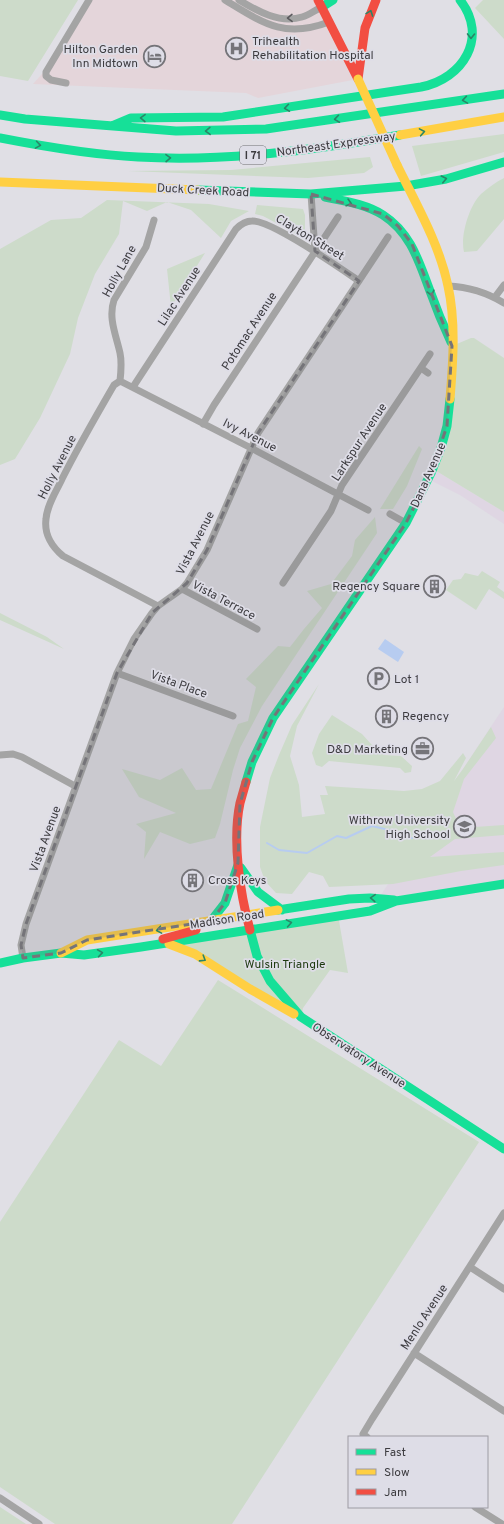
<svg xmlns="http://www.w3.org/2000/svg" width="504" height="1524" viewBox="0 0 504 1524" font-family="Overpass,sans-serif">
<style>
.commercial{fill:#e4d5da}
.education{fill:#dfd6e3}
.green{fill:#cddbca}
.water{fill:#b7ccf0}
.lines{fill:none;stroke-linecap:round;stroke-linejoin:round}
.stream{stroke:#b7ccf0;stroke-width:2}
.street{stroke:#a4a4a4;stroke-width:7}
.fast{stroke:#16e098;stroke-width:9}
.slow{stroke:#ffcf43;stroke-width:9}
.jam{stroke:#f24e42;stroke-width:9}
.slow-bridge{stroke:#ffcf43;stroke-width:9}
.oneway{stroke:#2b8567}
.oneway2{stroke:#5b5a5d}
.marked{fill:#757479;fill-opacity:0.2;stroke:#757479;stroke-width:3;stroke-dasharray:8 5;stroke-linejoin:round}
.labels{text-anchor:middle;stroke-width:3.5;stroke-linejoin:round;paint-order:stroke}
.shield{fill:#dedde7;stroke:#6d6c71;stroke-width:1}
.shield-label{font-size:11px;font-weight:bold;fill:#3c3b3f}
.poi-label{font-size:12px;fill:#3c3b3f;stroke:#dedde7;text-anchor:start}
.street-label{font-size:12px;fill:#3c3b3f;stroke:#dedde7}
.park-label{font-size:12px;fill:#1e3a10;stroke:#dedde7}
</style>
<rect width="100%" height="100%" fill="#e0dfe5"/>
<path class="commercial" d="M89,0H318L358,79L258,98L246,93L33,84L49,66Z"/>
<path class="education" d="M433,469L504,512V524L460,495L428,479Z
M504,707V884L379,898L463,769Z"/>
<path class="green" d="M0,0H78L28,81L0,76Z
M483,0H504V39L475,8Z
M504,134V152L421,176L412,146Z
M370,157L373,167L364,173L308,178L128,171L231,170Z
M504,178V219L477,251L464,252C460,236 469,206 481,194C488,188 496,182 504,178Z
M107,200L209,204L249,211L231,221L221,238L191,210L167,202L147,211L123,201L119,234L95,274L78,318L70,354L40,418L15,459L0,465V249L51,220L81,218Z
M257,205L303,209L305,215V230L300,234H297L263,216L255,214Z
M205,253L171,307L167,269Z
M471,338H474L504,358V512L433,469L441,448L452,346Z
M419,446L422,449L407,486L393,509H380Z
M375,517L377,533L262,706L240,748L233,770L220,824L215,838L190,844L160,832L144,859L146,832L136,824L176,813L139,797L122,769L160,780L182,768L196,790L211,789L238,724L248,721L256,687L246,679L278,646L290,647L304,629L322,608L307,591L331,584L352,556L355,540Z
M482,571L500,582L497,587L504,592V599L489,589L476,610L446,590L453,580L461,579L465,573L478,576Z
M0,613L47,637L64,649L0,620Z
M319,684L297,726L290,756L299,785L302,817L325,814L320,795H328L325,786L404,791L422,789L440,781L463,753L466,758L454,781L463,769L491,727L496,738L464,779L453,812L460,828L504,825V835L455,839L430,857L504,852V865L461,871L393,884L329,887L323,876L309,872L292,894L276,893L265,881L260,867V827L270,778L279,755L292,725Z
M332,715L362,734L372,745L384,755L401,756L412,766L411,772L405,773L400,768L329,761L322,767L316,765L312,753L319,734Z
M338,915L348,973L330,970L303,1008L301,1017L167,943Z
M218,980L479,1142L232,1524H55L0,1487V1222L119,1040L161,1066Z
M0,1507L26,1524H0Z"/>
<path class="water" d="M385,639L404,652L398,662L378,649Z"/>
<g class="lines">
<path class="stream" d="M365,816L372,826
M267,843L279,850L307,853L337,836L346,838L372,826L389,830L404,838H412"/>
<path class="street" d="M225,0C263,23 284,39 329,22
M239,0C257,11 280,24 302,17C309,15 315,10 322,7
M66,83L51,80L46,76V72L89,0
M311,194L315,251
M448,286C469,287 486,292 504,303
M495,297L504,285
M421,368L428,373
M120,381L114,385C96,416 78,447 62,479C56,492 47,505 46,519C44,534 52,547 63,556L158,606
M120,381L251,448L368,510
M120,381C121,372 122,362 120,353C116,335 108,318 114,300L146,247L154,220
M133,387L236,229C240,225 246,221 252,221C271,220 340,268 359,281
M203,424L214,405L338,217
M390,514L406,523
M283,583L331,511L342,485L430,354
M182,589L257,629
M117,673L233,716
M0,755L13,754L22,757L75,786
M23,958L21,945L26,924L117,673L134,639L152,613L158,606L182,589L187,583L207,550L258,433L388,237
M470,1267L504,1289
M414,1353L504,1411
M367,1437L363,1434L372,1419L504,1213
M0,1498L39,1524
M475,1507L502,1524"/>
<path class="fast" d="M322,7L333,0
M0,115L25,119L176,131L266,129L504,94
M112,126L131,118L223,117L421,87C463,79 489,37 460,0
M0,138C46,147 92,155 138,157C226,162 314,150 400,135
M406,186L446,179L504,162
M198,190L311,194L406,186
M325,197C344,201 366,204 383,215C411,233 419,262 430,291C436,308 443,325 451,342
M246,782L252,762L273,718L406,523L431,473L441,448L447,426L450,399
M241,868L258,892L282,910
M278,910L349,899L370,898L394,900
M211,921L225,903L238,865
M250,930L257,956L270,981L301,1017L504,1149
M0,963L23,958L61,953L84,955L141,947L370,911L396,901L504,884"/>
<path class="slow" d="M400,135L504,117
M397,165C416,204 439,243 448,286C456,322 453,362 450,399
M0,182L198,190
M169,944L195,954L250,989L294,1014
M61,953L87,940L278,910"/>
<path class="jam" d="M318,0L358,79
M358,79L365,28L376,0
M246,782C244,789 242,796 240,803C232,841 240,893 250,930
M163,939L196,930"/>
<path class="slow-bridge" d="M358,79L397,165"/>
</g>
<defs><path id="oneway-chevron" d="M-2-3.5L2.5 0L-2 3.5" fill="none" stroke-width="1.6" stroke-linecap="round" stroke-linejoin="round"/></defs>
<g class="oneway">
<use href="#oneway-chevron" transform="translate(370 13) rotate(-70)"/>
<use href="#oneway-chevron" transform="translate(471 36) rotate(91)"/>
<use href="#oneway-chevron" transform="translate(465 100) rotate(171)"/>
<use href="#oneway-chevron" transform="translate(287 108) rotate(172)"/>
<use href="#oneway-chevron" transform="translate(143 118) rotate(-179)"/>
<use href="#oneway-chevron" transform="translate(337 119) rotate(172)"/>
<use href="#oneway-chevron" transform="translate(208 131) rotate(178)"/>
<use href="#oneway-chevron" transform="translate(422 132) rotate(-10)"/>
<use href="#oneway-chevron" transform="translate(38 145) rotate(9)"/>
<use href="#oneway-chevron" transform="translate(168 158) rotate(-1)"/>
<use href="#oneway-chevron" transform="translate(444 179) rotate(-13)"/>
<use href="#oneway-chevron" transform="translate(349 203) rotate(16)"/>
<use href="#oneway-chevron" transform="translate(431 293) rotate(75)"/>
<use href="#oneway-chevron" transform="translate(373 898) rotate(-177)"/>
<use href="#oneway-chevron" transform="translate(289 923) rotate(-10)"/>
<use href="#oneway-chevron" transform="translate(159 930) rotate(170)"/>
<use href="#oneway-chevron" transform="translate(100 953) rotate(-8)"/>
<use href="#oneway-chevron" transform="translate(203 959) rotate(32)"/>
</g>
<use class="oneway2" href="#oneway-chevron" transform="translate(290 18) rotate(179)"/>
<path class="marked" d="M311,194L383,214L398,226L412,244L452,346L447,426L431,473L406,523L273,718L252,762L240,804L238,863L225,903L211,921L87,940L61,953L23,958L21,945L26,924L117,673L152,613L187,583L207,550L258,433L359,281L315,251Z"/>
<defs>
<symbol id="hospital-ring" viewBox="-11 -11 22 22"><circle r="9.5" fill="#dedde7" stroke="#757479" stroke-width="1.5"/><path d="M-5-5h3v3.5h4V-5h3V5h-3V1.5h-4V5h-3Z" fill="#757479"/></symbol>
<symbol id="hotel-ring" viewBox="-11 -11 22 22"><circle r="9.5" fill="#dedde7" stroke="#757479" stroke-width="1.5"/><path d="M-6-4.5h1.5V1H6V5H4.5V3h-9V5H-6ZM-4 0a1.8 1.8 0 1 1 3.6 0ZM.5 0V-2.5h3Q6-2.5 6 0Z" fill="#757479"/></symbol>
<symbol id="building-ring" viewBox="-11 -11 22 22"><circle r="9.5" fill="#dedde7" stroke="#757479" stroke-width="1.5"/><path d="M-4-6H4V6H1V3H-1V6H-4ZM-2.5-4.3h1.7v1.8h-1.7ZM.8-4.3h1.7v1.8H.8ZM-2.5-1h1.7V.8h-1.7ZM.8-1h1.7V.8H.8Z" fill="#757479"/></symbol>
<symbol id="parking-ring" viewBox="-11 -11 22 22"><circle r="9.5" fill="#dedde7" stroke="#757479" stroke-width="1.5"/><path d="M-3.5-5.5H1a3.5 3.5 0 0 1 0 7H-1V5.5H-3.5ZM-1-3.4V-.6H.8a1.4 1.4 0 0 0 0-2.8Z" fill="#757479"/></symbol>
<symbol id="office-ring" viewBox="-11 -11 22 22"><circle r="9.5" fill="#dedde7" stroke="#757479" stroke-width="1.5"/><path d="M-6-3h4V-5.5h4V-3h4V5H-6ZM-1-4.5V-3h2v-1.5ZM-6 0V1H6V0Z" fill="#757479"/></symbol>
<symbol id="school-ring" viewBox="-11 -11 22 22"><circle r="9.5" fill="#dedde7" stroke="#757479" stroke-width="1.5"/><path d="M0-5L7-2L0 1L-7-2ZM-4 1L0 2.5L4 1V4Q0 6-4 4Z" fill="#757479"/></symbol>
</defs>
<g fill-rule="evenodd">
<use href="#hospital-ring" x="224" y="36" width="25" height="25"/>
<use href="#hotel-ring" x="142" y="44" width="25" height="25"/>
<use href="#building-ring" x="422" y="574" width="25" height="25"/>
<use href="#parking-ring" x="366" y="666" width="25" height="25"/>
<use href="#building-ring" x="374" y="704" width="25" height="25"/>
<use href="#office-ring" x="410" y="736" width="25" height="25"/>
<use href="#school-ring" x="452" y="814" width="25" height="25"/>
<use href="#building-ring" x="180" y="868" width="25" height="25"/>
</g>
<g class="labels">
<rect class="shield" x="240" y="146" width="26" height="18" rx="3"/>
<g class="shield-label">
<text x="253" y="159">I 71</text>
</g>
<g class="poi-label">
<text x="252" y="45">Trihealth<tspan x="252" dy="14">Rehabilitation Hospital</tspan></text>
<text x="138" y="53" text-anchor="end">Hilton Garden<tspan x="138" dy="14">Inn Midtown</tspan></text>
<text x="420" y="590" text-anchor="end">Regency Square</text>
<text x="394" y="683">Lot 1</text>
<text x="402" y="720">Regency</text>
<text x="408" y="753" text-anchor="end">D&amp;D Marketing</text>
<text x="450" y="824" text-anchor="end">Withrow University<tspan x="450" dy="14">High School</tspan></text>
<text x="208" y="884">Cross Keys</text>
</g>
<g class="street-label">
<text transform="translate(336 144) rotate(-8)" y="4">Northeast Expressway</text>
<text transform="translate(203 190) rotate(3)" y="4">Duck Creek Road</text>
<text transform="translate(310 237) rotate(31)" y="4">Clayton Street</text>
<text transform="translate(119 271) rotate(-61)" y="4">Holly Lane</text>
<text transform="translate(179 296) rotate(-57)" y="4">Lilac Avenue</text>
<text transform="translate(249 331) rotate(-57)" y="4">Potomac Avenue</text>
<text transform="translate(250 435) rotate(27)" y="4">Ivy Avenue</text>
<text transform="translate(359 442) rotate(-57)" y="4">Larkspur Avenue</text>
<text transform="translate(57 467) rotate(-63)" y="4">Holly Avenue</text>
<text transform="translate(428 475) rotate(-66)" y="4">Dana Avenue</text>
<text transform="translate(195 543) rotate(-63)" y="4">Vista Avenue</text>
<text transform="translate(224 600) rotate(28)" y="4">Vista Terrace</text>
<text transform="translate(179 684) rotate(20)" y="4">Vista Place</text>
<text transform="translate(45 839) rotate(-70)" y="4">Vista Avenue</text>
<text transform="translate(227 919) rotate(-9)" y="4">Madison Road</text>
<text transform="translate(359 1055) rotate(33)" y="4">Observatory Avenue</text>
<text transform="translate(424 1317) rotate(-57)" y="4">Menlo Avenue</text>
</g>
<g class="park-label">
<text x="285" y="968">Wulsin Triangle</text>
</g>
</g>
<rect x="348" y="1436" width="140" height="72" fill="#dedde7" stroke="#9d9ca4"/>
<rect x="356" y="1449" width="20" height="6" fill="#16e098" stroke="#9d9ca4"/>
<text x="384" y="1456" font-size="12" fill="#3c3b3f">Fast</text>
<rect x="356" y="1469" width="20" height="6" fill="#ffcf43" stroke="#9d9ca4"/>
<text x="384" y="1476" font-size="12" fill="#3c3b3f">Slow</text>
<rect x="356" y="1489" width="20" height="6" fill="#f24e42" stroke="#9d9ca4"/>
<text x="384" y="1496" font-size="12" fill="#3c3b3f">Jam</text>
</svg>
